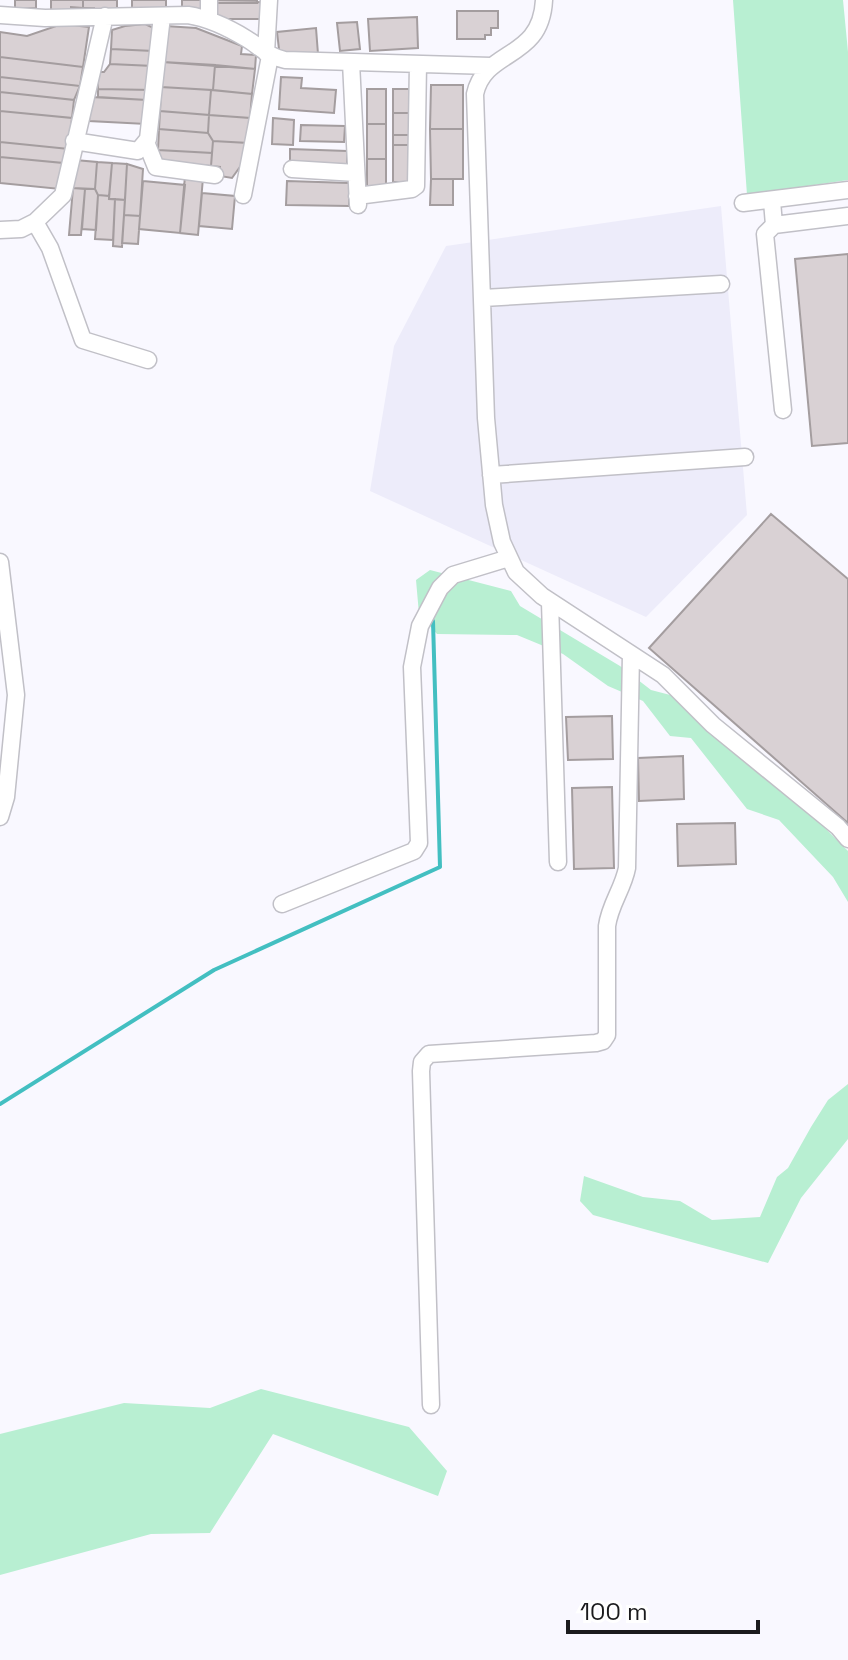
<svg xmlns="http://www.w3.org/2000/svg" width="848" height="1660" viewBox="0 0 848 1660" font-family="'Space Grotesk',sans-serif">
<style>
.built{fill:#edecfa}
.green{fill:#b8efd2}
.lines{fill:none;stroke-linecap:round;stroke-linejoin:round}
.stream{stroke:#43bfc1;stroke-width:4}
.building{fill:#d9d1d4;stroke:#a49d9f;stroke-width:2}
.minor-casing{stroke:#c1c0c7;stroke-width:19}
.minor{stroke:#fff;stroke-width:16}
</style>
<rect width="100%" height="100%" fill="#f9f8ff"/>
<path class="built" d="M721,206L747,515L646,617L370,491L394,346L446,246Z"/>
<path class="green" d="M733,0H843L848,52V180L747,195Z
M430,570L511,591L520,606L620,666L651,690L678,697L805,808L848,851V902L833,877L779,820L747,809L691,738L670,736L643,701L608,686L563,654L517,635L437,634L419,614L416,580Z
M848,1084V1139L801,1198L768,1263L593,1215L580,1201L584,1176L643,1197L680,1201L712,1220L760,1217L777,1177L788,1168L811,1127L828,1100Z
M261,1389L409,1427L447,1471L438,1496L273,1434L210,1533L151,1534L0,1575V1434L124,1403L210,1408Z"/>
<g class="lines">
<path class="stream" d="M0,1104L214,970L440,867L433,621"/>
</g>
<path class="building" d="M15,0H36V8L15,9Z
M51,0H83V8L71,7V13H51Z
M83,0H117V12L94,15V8H83Z
M132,0H166V8H132Z
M182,0H204V14L182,13Z
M215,0H257V3H215Z
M262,2V19H215V3Z
M457,11H498V28H491V35H485V39H457Z
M417,17L418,48L370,51L368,19Z
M357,22L360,49L340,51L337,23Z
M62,24L89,27L83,67L0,57V32L27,36Z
M145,24L156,29L153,51L111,49L112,30L125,26Z
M165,26L196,28L242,46L241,54L256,55L255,69L163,62Z
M316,28L318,54L280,58L277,32Z
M111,49L153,51V66L110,64Z
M0,57L83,67L80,86L0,77Z
M163,62L215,65L213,90L161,87Z
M110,64L153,66L152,90L98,89L97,72H104Z
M215,65L255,69L252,94L213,90Z
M0,77L80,86L74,100L0,92Z
M281,77L302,78L301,88L336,90L334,113L279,109Z
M431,85H463V129H430Z
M161,87L211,90L209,115L160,111Z
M98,89L152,90L147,100L98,97Z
M367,89H386V124H367Z
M393,89H410L415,113H393Z
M211,90L252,94L250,118L209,115Z
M0,92L74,100L72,118L0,111Z
M91,97L147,100L146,124L89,121Z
M0,111L72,118L69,149L0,142Z
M160,111L209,115L208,133L159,129Z
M393,113H415V135H393Z
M209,115L250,118L248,143L213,141L208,133Z
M273,118L294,120L293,145L272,144Z
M367,124H386V159H367Z
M301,125L345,126L344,142L300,141Z
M159,129L208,133L213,141L212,153L158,150Z
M430,129H463V179H431Z
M393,135H412V145H393Z
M213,141L248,143L247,157L232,178L220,176V167L211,166Z
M0,142L69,149L63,163L0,157Z
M393,145H412V182H393Z
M290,149L347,151V167L290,165Z
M158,150L212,153L211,166L157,162Z
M0,157L63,163L60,189L0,183Z
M367,159H386V191L367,187Z
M75,160L97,162L95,189L73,188Z
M97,162L112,163L109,196L98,195L95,189Z
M112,163L127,164L125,200L109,199Z
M127,164L143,169L140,216L124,215Z
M185,176L203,178L198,235L180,233Z
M431,179H453V205H430Z
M143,181L185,185L180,233L139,229Z
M287,181L349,183V206L286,205Z
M73,188L85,189L81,235H69Z
M85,189H95L98,195L96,230L82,229Z
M202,193L235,196L232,229L199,226Z
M98,195L109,196V199H115L113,240L95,239Z
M115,199L125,200L122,247L113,246Z
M124,215L140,216L138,244L122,243Z
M848,254V443L812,446L795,259Z
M771,514L848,579V823L649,648Z
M612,716L613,759L568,760L566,717Z
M683,756L684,799L639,801L638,758Z
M612,787L614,868L574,869L572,788Z
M735,823L736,864L678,866L677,824Z"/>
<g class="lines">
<defs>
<path id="minor" d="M544,0C541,61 485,48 475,94L486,418L494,505L502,542L516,572L542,596L663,675L713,725L838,827L848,839
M0,15L45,18L188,15C208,18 229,28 247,39C260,47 269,57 285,60L491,66
M209,20V0
M266,53L269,0
M351,62L358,205
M74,141L138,151L148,139L162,16
M146,142L156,167L215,175
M292,169L356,173
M243,195L270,56
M357,196L412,189L416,186L418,64
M772,201L774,225L765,234L783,410
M743,203L848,190
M35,222L50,248L83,340L148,360
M774,225L848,216
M0,230L21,229L35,222L63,195L105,16
M483,298L721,284
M491,475L745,457
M0,562L16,695L6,797L0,817
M550,602L558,862
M282,904L414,851L419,843L412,667L420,626L440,588L453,575L509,558
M431,1405L421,1071L422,1062L429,1054L596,1043L603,1041L607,1035V926C610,904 623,889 627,868L631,654"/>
</defs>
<use href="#minor" class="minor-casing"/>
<use href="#minor" class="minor"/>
</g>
<path d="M568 1620v12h190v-12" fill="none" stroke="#1b1b1d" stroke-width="4"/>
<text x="580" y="1620" font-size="24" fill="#1b1b1d" stroke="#ffffff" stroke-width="6" paint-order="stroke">100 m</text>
</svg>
